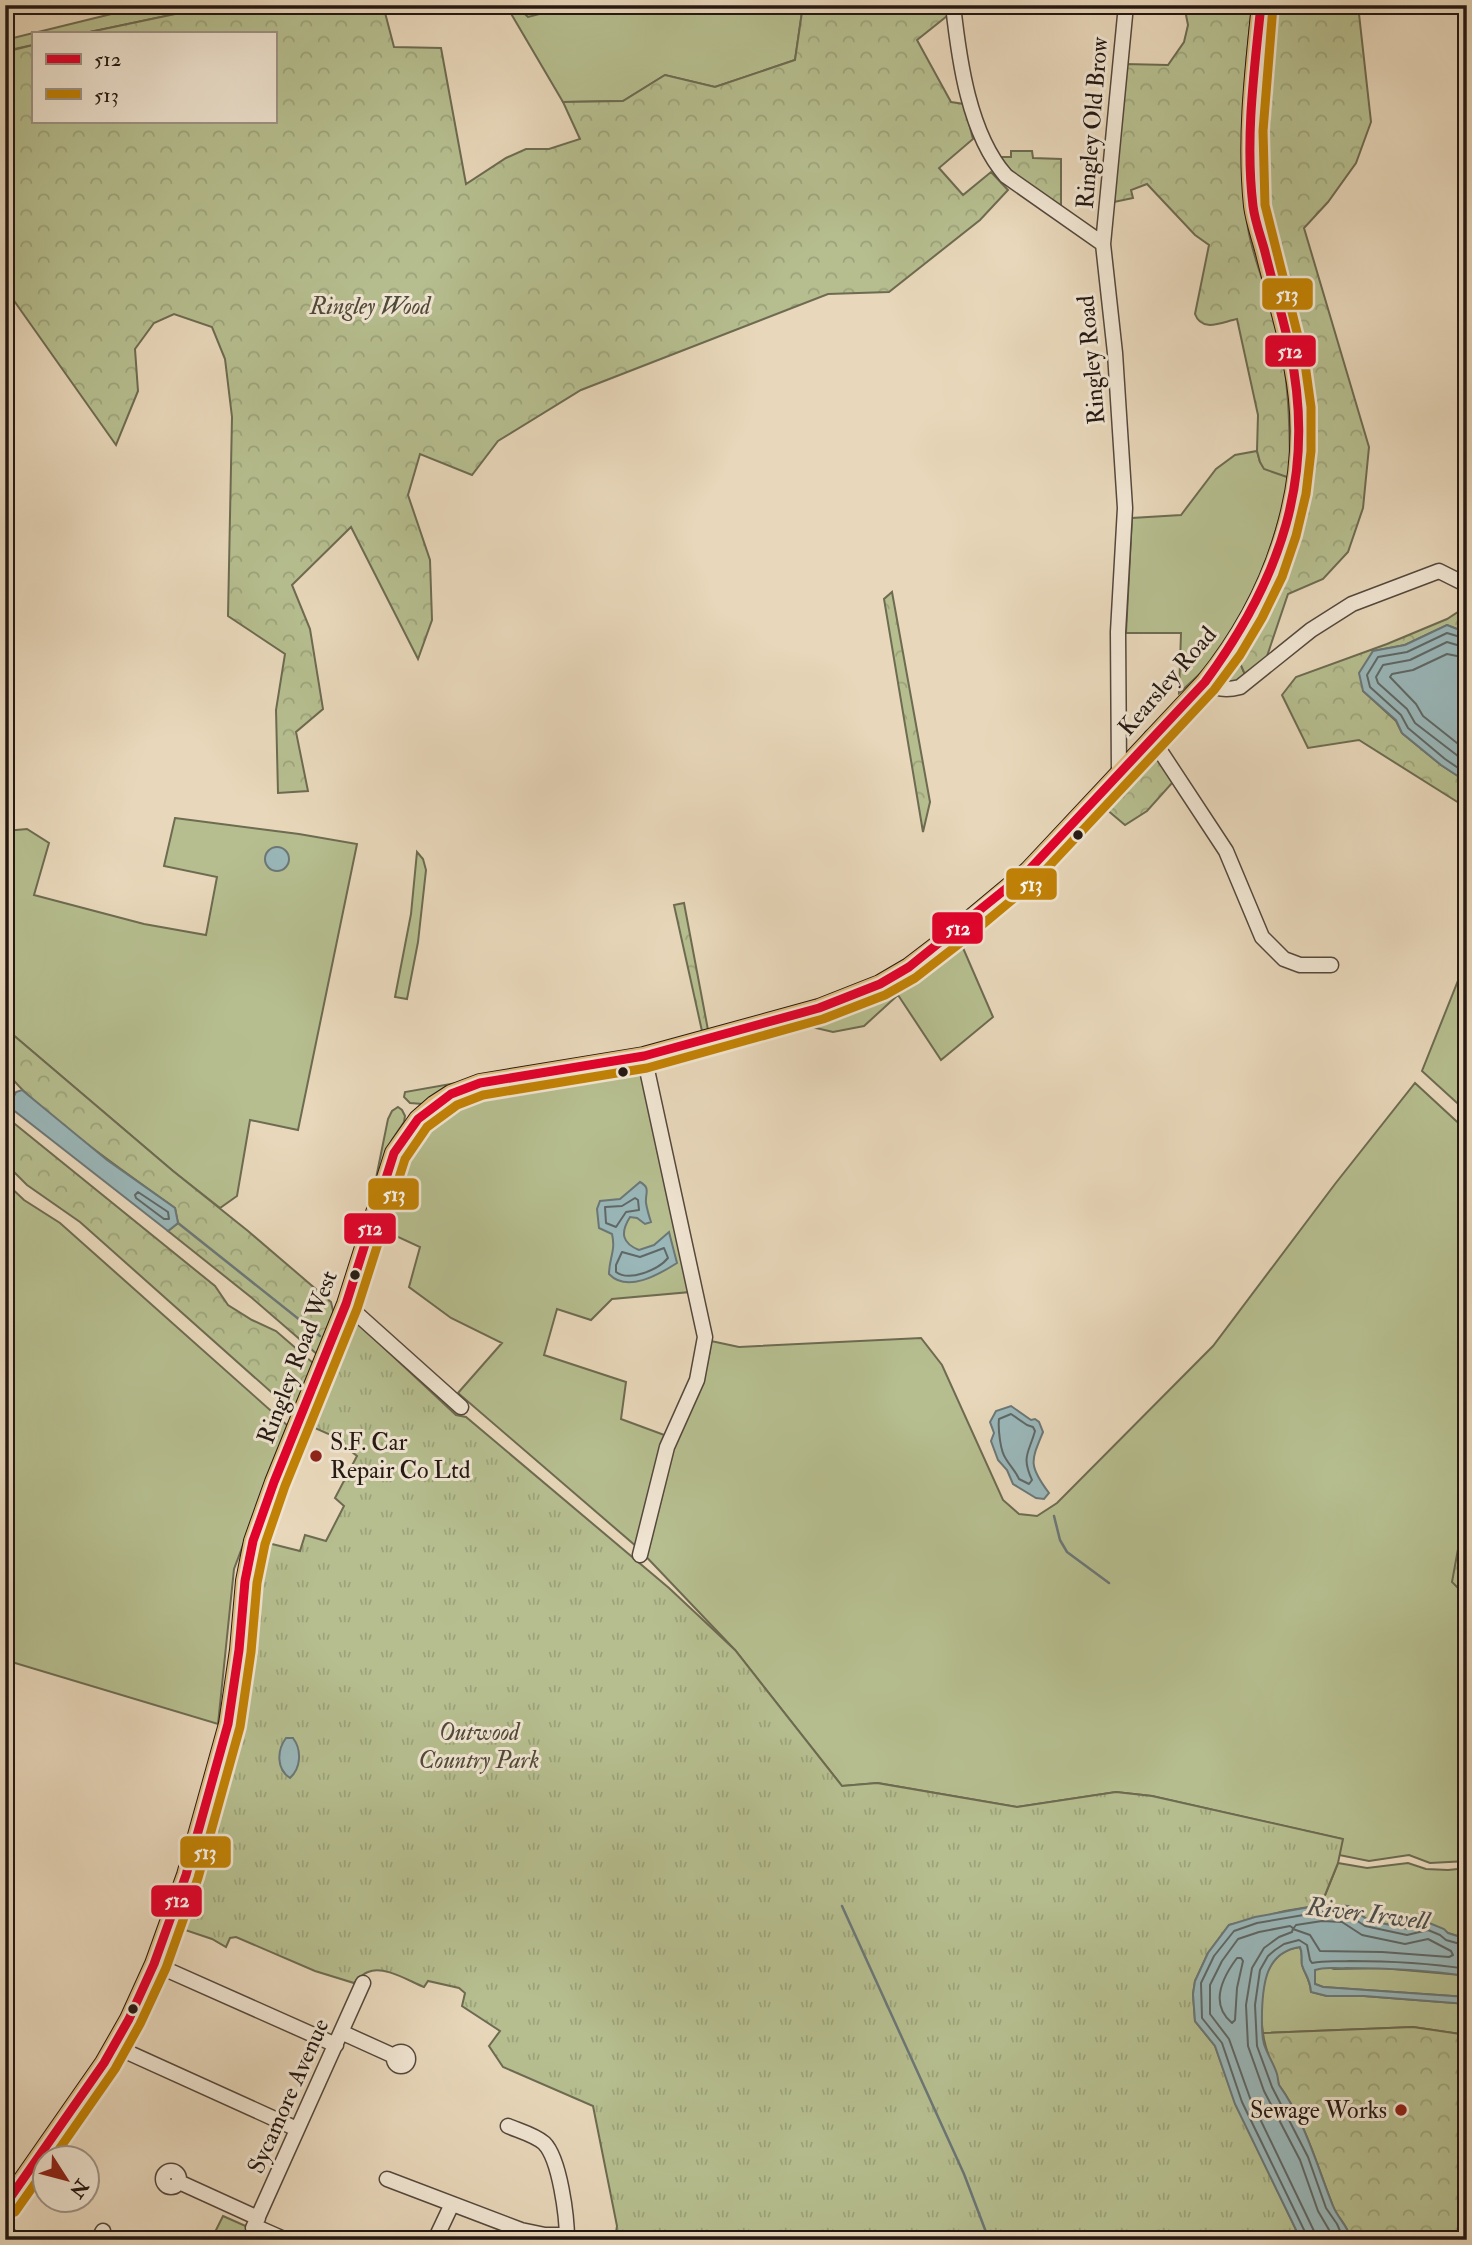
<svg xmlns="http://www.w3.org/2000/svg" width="1472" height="2245" viewBox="0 0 1472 2245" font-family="'IM FELL Double Pica',serif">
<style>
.grass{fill:#b6be8f;stroke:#6d6b51;stroke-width:2}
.forest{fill:url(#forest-crowns);stroke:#6d6b51;stroke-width:2}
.park{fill:url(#park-tufts);stroke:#6d6b51;stroke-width:2}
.water{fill:#9ab7b9;stroke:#6b7777;stroke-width:2}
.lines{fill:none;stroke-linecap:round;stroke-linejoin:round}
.shore{stroke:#5f6866;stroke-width:2}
.stream{stroke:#6b7777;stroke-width:2.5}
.minor-casing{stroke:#55483d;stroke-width:17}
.major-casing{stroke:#241813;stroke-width:20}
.minor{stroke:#f0e5d2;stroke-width:14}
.major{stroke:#e4bc7d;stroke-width:18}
.bus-1-casing{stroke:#f0e5d2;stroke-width:14}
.bus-2-casing{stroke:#f0e5d2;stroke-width:14}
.bus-1{stroke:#e4002b;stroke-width:9}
.bus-2{stroke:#c28205;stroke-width:9}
.bus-dot{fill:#241813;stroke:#f0e5d2;stroke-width:2.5}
.poi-dot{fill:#8f2418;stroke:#f0e5d2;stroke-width:2.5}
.labels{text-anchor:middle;stroke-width:6;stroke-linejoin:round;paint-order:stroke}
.street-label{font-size:24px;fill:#241813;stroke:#f0e5d2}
.park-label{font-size:24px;font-style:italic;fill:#504a38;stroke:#f0e5d2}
.poi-label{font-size:24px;fill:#241813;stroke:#f0e5d2;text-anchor:start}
.water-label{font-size:26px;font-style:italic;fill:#4d504d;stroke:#f0e5d2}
.line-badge{stroke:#f0e5d2;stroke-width:2.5}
.badge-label{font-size:19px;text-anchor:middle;font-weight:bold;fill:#fff}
</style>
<defs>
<pattern id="forest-crowns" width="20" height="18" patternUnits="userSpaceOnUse" patternTransform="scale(1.75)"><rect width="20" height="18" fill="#b6be8f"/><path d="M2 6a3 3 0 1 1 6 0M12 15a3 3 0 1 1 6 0" fill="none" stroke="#9ca37a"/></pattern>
<pattern id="park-tufts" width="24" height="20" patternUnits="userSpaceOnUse" patternTransform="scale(1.75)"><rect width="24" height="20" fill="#b6be8f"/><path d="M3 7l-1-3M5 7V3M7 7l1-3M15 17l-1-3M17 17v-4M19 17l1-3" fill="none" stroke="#9ca37a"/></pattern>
</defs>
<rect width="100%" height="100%" fill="#e8d7ba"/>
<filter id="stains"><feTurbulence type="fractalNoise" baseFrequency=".00286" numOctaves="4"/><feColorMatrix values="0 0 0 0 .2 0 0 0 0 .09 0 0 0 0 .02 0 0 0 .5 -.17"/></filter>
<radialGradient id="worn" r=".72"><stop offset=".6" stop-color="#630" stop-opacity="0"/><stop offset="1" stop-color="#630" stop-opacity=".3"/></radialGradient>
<path class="grass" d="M148,5H218L85,33H34Z
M506,5H803L795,60L715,87L665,75L623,101L563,102Z
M33,33V45L5,51V40Z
M1257,451L1260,462L1290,478C1274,544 1253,610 1210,663C1201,674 1189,684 1179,693L1181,633H1126L1132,518L1181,515L1216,469L1235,455Z
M1237,656L1246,677L1235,682L1224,683C1219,673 1230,664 1237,656Z
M175,818L299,834L357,844L298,1130L250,1120L237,1196L220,1208L173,1171L5,1028V831L27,829L49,843L34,895L144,924L206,935L217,877L164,866Z
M417,852L423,859L426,870L418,942L407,999L395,997L411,914Z
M960,941L993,1017L941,1060L898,995L864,1026L833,1032L799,1024L840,1010L850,1011L875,1000L880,993L909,977Z
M1467,958V1112L1422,1071Z
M642,1063L690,1292L612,1299L591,1320L557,1309L544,1355L626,1382L621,1419L675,1439C690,1407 708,1377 711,1341L739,1347L921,1338L942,1365L1003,1500L1019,1514L1037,1516L1057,1503L1213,1346L1335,1184L1415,1083L1467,1131V1500L1453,1582L1467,1597V1861L1430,1863L1409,1855L1369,1861L1339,1855L1342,1839L1152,1796L1116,1792L1017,1807L878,1783L842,1786L735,1650L637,1547L458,1393L502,1343L451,1318L409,1287L420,1247L383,1230C391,1204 395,1173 410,1149C419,1135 431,1119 445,1109C464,1095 488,1092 511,1087C554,1077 598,1071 642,1063Z
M462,1082L423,1104L410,1103L404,1097L405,1092Z
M398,1107L402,1110L405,1116L404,1122L392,1140L373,1193L388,1119L392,1111Z
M5,1182L24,1200L60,1223L288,1426L234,1569L218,1724L5,1660Z
M1338,1863L1367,1868L1408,1863L1426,1869L1448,1870L1467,1868V1939L1448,1933L1408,1929L1368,1920L1348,1906L1321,1905Z
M1300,1947C1303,1954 1301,1958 1302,1965C1305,1975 1310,1979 1311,1992L1327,1996H1364L1467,2004V2035L1413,2027L1263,2033C1258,2001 1260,1952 1300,1947Z
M1325,1966L1334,1969L1381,1968L1461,1975L1466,1997L1323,1987L1315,1984V1969Z
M223,2216L277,2240H211Z"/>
<path class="forest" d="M218,5H383L394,47L441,48L466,184L506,158L526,149H549L580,139L563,102L623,101L665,75L715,87L795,60L803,5H946L947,16L917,40L951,102L964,104L973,139L939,168L963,195L991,172L1008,190L980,220L889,292L828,294L581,390L498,441L472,475L420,454L408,495L430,560L432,620L418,659L351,527L292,585L310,629L323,709L296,732L308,791L278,793L276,710L285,654L228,616L232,417L225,359L212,327L174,314L154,323L135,349L138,391L116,445L5,288V52L33,45V121H275V33H85Z
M515,5H575L528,17Z
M1184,5H1252C1244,80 1237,153 1248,228C1253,259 1267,289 1275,319C1289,372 1290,424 1290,478L1264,469L1260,462L1257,451L1258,415L1237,319C1222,322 1202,333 1195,314L1209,245L1195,235L1147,184L1131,190L1133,198L1114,202L1125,64L1168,65L1184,42L1188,25Z
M1278,5H1358L1371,122L1356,163L1328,202L1304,228L1369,447L1363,508L1348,552L1323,579L1288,594L1265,662L1246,677L1237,656L1250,638L1270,601L1297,522L1312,458L1307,357L1263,209Z
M1011,151H1032L1033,158L1061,159V209L1017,177L999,157H1011Z
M892,592L930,802L923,832L884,599Z
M1467,606V633L1447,625L1405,645L1373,651L1363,691L1396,721L1402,733L1441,765L1467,782V808L1359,740L1308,748L1282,695L1296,677L1387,644L1447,619Z
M1151,747L1173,782L1147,811L1125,825L1100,804Z
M684,903L708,1030L702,1031L674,905Z
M5,1028L173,1171L248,1231L331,1302L334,1315L318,1355L252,1298L168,1231L178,1223L175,1208C146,1187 12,1095 5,1066C3,1055 5,1040 5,1028Z
M5,1116L215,1286L228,1305L252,1320L276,1331L313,1363L298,1405L288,1407L80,1222L27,1185L5,1163Z
M1467,1500V1597L1452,1582Z
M1413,2027L1467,2035V2240H1351C1348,2225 1338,2219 1333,2206C1317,2166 1305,2121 1279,2085C1274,2068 1265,2051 1263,2033Z"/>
<path class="park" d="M353,1319L456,1415L466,1417L669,1588L735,1650L842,1786L877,1783L1017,1807L1116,1792L1152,1796L1343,1839L1338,1863L1321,1905L1285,1911L1229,1925L1208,1953L1195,1981L1193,1994L1195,2021L1215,2046L1236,2104L1301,2240H615L617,2226L593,2106L503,2067L489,2046L500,2031L462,2006L465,1993L459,1988L428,1981L424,1987C409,1981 384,1965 368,1972C362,1974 358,1979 354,1983L315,1971L236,1937L230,1938L226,1947L212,1939L176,1927C200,1863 222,1799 237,1733C250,1670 252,1605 264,1542L300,1551L305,1535L326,1541L344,1506L335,1498L357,1456L331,1435L308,1425Z"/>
<path class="water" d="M1447,625L1467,633V782L1441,765L1402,733L1396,720L1363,691L1359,673L1373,651L1405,645Z
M265 859a12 12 0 1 1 24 0a12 12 0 1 1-24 0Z
M22,1090L107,1160L175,1208L178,1223L168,1231L12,1109V1100L16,1092Z
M640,1182C651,1188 645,1193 646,1203C647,1209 649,1216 651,1222L645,1224L637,1218L630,1217C620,1233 622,1243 639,1250L654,1245L669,1232L677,1263C658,1275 627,1293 609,1274C609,1258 616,1251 612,1234L599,1228L597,1209L600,1201L620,1199Z
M1011,1406L1031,1420L1035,1419L1039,1422L1043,1432C1031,1461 1028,1465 1049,1493L1044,1499L1036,1498L1013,1484L1007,1470L998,1460L991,1441L994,1433L990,1422L996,1411Z
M286,1738H293C302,1750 301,1768 290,1778C276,1769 277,1750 286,1738Z
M1321,1905L1348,1906L1368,1920L1408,1929L1427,1922L1444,1929L1448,1933L1467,1939V1976C1427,1970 1387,1968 1346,1968C1334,1969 1327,1966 1315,1970V1984L1323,1987L1467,1997V2004L1364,1996H1327L1311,1992C1310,1978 1305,1975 1302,1965C1301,1958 1303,1954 1300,1947C1266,1952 1263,1983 1262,2011C1262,2022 1261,2033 1264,2044C1267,2054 1274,2064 1277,2074C1278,2078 1278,2081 1279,2085C1305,2121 1317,2166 1333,2206C1338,2219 1348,2225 1351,2240H1301L1235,2104L1215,2046L1195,2021L1193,1994L1195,1981L1208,1953L1229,1925L1255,1917Z"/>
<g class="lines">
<path class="shore" d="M1467,639L1447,633L1407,652L1378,657L1367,675L1370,687L1401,715L1408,728L1445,759L1467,774
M1467,648L1447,642L1410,660L1383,665L1376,677L1378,683L1407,709L1415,723L1467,763
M1467,658L1447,654L1413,670L1392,674L1390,677L1416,704L1423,716L1467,751
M138,1192L168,1212L169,1219H164L136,1198L135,1195Z
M635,1198L638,1200L639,1210L626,1212L616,1227L606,1223L605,1207L622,1206Z
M664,1248L668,1258C658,1270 629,1282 616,1272V1265L622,1252L640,1257Z
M1011,1414L1027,1425L1033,1427L1035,1431C1029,1453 1021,1456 1032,1480L1029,1484L1019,1479C1015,1470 1010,1466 1006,1459C1000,1451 998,1428 999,1419Z
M1322,1921L1342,1922L1362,1935L1405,1944L1428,1939L1451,1951L1453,1955L1449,1957L1382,1952L1320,1951L1310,1935L1293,1929L1296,1925Z
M1237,1958H1241L1243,1961L1237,1988L1235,2020L1232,2023C1209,2004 1222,1978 1237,1958Z
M1307,2240L1306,2234L1242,2102L1222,2043L1202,2018L1201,1983L1214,1956L1234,1931L1257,1923L1321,1912L1345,1913L1365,1926L1407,1935L1428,1930L1440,1935L1446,1940L1467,1946
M1316,2240L1314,2231L1250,2098L1229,2039L1210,2014V1985L1222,1961L1238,1939L1259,1932L1290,1926L1293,1928L1292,1932L1279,1937L1264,1948L1252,1968L1246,2005L1248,2046L1264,2091L1300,2160L1318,2211L1335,2240
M1344,2240L1337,2224L1326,2208L1308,2157L1272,2087L1257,2046L1255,2005L1260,1970L1268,1956L1275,1950L1284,1944L1299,1940L1307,1945L1310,1960L1312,1963C1327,1960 1336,1962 1350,1961C1389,1961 1428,1963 1467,1969"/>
<path class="stream" d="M5,1095L12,1100
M178,1223L320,1336
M1054,1516L1060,1540L1067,1552L1109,1583
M842,1906L964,2174L989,2240"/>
<defs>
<path id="minor" d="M953,5C959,60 969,134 1006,176L1103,244
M1205,682C1217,689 1225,691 1240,687L1311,630L1352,604L1439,571L1467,585
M1151,737L1226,851L1262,937L1284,959L1300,965H1331
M1119,771L1118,632L1125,508L1115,353L1103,244L1126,5
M346,1304L461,1407
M640,1555L667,1447L697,1380L705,1337L644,1056
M154,1964L336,2045
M341,2032L394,2056
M114,2046L297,2129
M394 2059a7 7 0 1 1 14 0a7 7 0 1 1-14 0Z
M508,2126C520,2131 535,2135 544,2143C560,2159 567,2217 567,2240
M163 2179a8 8 0 1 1 16 0a8 8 0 1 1-16 0Z
M387,2179L521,2230L545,2235H567
M179,2182L258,2218
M5,2233L16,2240
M98,2240L103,2231
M286,2240L261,2229L253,2228L363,1983
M435,2240L452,2204"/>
<path id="major" d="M5,2205L104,2063L129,2019L154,1964L186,1875L228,1724L239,1650L245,1581L253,1541L274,1482L346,1304L394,1153L418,1119L434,1105L451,1094L480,1083L644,1056L819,1008L880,984L909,967L956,931L1028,871L1205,682C1276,594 1316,479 1293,366C1286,328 1274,290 1265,253C1261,237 1255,222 1253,206C1246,139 1254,72 1261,5"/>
</defs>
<use href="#minor" class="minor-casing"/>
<use href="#major" class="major-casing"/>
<use href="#minor" class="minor"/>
<use href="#major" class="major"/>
<defs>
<path id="bus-1" d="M5,2205L104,2063L129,2019L154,1964L186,1875L228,1724L239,1650L245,1581L253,1541L274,1482L346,1304L394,1153L418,1119L451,1094L480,1083L644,1056L819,1008L880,984L909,967L1028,871L1205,682C1280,580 1317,477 1290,350C1283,317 1273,285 1265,252C1261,237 1255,222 1253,206C1245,140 1254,72 1261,5"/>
<path id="bus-2" d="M53,2158L115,2069L140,2024L166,1968L198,1878L240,1727L251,1652L257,1583L265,1544L285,1486L357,1309L405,1159L427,1127L457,1105L483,1095L647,1068L823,1019L885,995L915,978L964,940L1037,879L1214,690L1240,655L1262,618L1282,577L1296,536L1306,494L1311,451V407L1305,364L1265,205L1263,131L1273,6
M15,2212L46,2168"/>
</defs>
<use href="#bus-1" class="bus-1-casing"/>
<use href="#bus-2" class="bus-2-casing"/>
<use href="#bus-1" class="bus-1"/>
<use href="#bus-2" class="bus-2"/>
</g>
<g class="bus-dot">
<circle cx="1078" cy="835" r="6"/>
<circle cx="623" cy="1072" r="6"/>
<circle cx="355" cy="1275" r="6"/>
<circle cx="133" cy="2009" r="6"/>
</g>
<g class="poi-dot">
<circle cx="316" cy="1456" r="7"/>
<circle cx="1401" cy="2110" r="7"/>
</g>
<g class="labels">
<g class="street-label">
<text transform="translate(1092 123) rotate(-85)" y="8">Ringley Old Brow</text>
<text transform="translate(1091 360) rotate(-95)" y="8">Ringley Road</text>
<text transform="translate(1167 681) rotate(-49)" y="8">Kearsley Road</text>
<text transform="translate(297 1357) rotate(-69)" y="8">Ringley Road West</text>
<text transform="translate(288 2096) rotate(-66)" y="8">Sycamore Avenue</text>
</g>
<g class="park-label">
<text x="370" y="314">Ringley Wood</text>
<text x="479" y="1740">Outwood<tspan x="479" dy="28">Country Park</tspan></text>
</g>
<g class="poi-label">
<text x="330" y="1450">S.F. Car<tspan x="330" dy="28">Repair Co Ltd</tspan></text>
<text x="1387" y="2118" text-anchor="end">Sewage Works</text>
</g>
<g class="water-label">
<text transform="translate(1368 1913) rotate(7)" y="9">River Irwell</text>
</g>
</g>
<g class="line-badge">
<rect x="1261" y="277" width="53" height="34" rx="7" fill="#c28205"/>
<rect x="1264" y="334" width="53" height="34" rx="7" fill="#e4002b"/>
<rect x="1005" y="867" width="53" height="34" rx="7" fill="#c28205"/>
<rect x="931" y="911" width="53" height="34" rx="7" fill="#e4002b"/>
<rect x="367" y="1177" width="53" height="34" rx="7" fill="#c28205"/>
<rect x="343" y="1212" width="54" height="33" rx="7" fill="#e4002b"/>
<rect x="179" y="1835" width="53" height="34" rx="7" fill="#c28205"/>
<rect x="150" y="1884" width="53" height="34" rx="7" fill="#e4002b"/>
</g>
<g class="badge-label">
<text x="1287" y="301">513</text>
<text x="1290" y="358">512</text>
<text x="1031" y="891">513</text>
<text x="958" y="935">512</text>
<text x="394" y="1201">513</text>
<text x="370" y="1235">512</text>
<text x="205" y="1859">513</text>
<text x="177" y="1907">512</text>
</g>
<rect width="1472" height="2245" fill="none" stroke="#e8d7ba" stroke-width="28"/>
<rect x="7" y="7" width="1458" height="2231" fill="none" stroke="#241813" stroke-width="3.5"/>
<rect x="14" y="14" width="1444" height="2217" fill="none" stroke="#241813" stroke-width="2"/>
<rect x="32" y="32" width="245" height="91" fill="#f0e5d2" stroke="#9e9386" stroke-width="2"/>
<rect x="46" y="54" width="35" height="10" fill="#e4002b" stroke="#9e9386" stroke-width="2"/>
<text x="94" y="66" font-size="21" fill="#241813">512</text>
<rect x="46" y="89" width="35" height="10" fill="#c28205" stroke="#9e9386" stroke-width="2"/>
<text x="94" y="102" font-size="21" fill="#241813">513</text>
<g transform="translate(66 2179) rotate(126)"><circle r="33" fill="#f0e5d2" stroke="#9e9386" stroke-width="2"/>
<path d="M0-5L12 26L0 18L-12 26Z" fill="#8f2418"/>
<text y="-10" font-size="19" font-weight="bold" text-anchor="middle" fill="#241813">N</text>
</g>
<rect width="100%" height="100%" filter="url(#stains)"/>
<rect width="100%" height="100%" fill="url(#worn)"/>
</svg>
